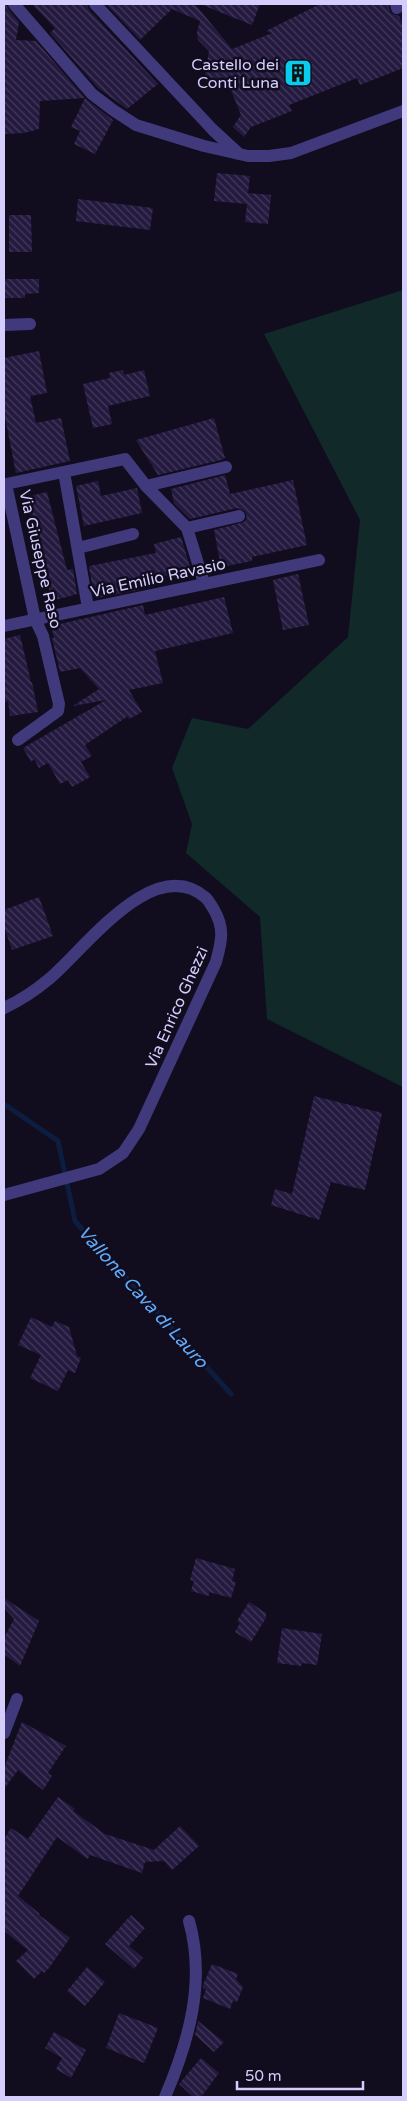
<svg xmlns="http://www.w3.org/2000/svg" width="407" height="2101" viewBox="0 0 407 2101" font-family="'Varela Round',sans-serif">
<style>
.green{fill:#112929}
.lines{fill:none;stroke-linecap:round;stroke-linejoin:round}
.stream{stroke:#0d1d3f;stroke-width:5}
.building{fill:url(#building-back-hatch)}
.minor{stroke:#403a7d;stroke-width:12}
.labels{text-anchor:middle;stroke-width:5;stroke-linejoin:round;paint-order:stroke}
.poi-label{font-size:16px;fill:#d5cefd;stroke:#110d1f;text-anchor:end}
.street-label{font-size:16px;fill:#d5cefd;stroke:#110d1f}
.water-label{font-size:18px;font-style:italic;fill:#60abf9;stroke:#110d1f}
</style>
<defs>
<pattern id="building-back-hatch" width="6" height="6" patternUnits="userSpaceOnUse" patternTransform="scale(1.25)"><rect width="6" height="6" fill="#241a3f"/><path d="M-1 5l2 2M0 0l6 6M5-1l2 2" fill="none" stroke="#433a5c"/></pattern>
</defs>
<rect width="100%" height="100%" fill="#110d1f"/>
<path class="green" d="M403,290V1087L267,1019L260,917L186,853L192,824L172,768L192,718L248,729L348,637L360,520L264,334Z"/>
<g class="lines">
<path class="stream" d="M4,1104L58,1141L75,1221L231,1394"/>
</g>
<path class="building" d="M4,4H6L8,9L19,22L16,40L36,41L85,98L40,101L39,129L24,133L4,134Z
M32,4H87L89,10L158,84L127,109L98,88L50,33L55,28Z
M106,4H195L232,49L272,33L266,31L320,4H388L391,13L399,16L403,26V68L360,85L357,78L289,105L292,111L251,127L244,137L233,127L241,115L230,88L204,81L209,51L198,40L197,32L200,21L172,9L140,40Z
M200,4H260L252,25Z
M85,98L113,120L95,154L74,144L80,131L71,127Z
M217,173L250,176L248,193L271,195L268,224L245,222L247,204L214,201Z
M78,199L153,208L150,230L76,221Z
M9,215H31L32,252H9Z
M4,279H39V293L25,294V298H4Z
M39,351L47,393L30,396L36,423L61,418L70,461L16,473L4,412V358Z
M123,370L124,375L144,370L150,396L108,406L112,424L93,428L83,384L110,378L109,373Z
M214,418L225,458L221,460L158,475L136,440Z
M225,475L230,494L293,480L307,545L252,557V561L221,567L214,530L244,522L247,518L245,511L237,508L190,519L174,503L171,489Z
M98,481L101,496L137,488L142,513L84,526L76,486Z
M47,492L67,570L73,569L77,594L52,601L26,497Z
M181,537L191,570L137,583L139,590L97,598L95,589L93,590L89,566L156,553L154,544Z
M298,574L309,625L283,630L273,580Z
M224,597L233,633L155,651L163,683L129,690L142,712L129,719L128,716L85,745L92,756L81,762L90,777L72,787L68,780L60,784L48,763L39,768L34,759L31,762L23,748L106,700L73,706L99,689L80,668L60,672L52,638H54L51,626L143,605L145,615Z
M20,635L31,682H32L38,712L10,716L8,701L4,702V639Z
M39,897L53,936L12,950L4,926V910Z
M314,1096L382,1113L365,1190L331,1182L319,1220L271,1205L275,1189L292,1194Z
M31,1317L52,1327L55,1321L69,1327L77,1356L81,1358L75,1373L68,1370L58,1391L30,1378L41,1355L18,1345Z
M196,1558L235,1569L232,1581L236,1582L231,1598L209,1592V1596L191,1591L194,1581L190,1580Z
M4,1598L39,1621L20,1666L4,1654V1638L14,1619L4,1608Z
M249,1602L266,1613V1618L251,1642L235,1632L240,1623L237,1621Z
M282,1628L322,1634L317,1665L302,1663L301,1666L277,1663Z
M22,1722L66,1746L48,1773L52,1776L43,1790L18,1770L4,1789V1768Z
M58,1797L75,1809L73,1811L105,1834L154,1850L180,1826L199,1846L172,1870L164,1861L145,1862L142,1873L90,1855L88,1859L57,1837L18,1896L40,1914L39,1915L70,1938L49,1968L44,1973L42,1971L34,1979L16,1961L28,1950L4,1931V1839L11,1828L28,1839Z
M131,1915L145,1928L129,1946L143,1958L134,1969L105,1944Z
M212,1964L238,1974L236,1979L243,1987L237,2002L233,2001L230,2009L203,1998L206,1989L203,1988V1985Z
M87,1967L105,1982L85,2006L67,1991Z
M119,2013L158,2028L144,2063L106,2048Z
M198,2021L224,2042L214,2052L195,2035Z
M54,2032L86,2050L71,2078L56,2069L62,2058L45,2048Z
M201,2058L219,2073L201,2097H193L179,2084Z"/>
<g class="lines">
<path class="minor" d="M14,4L92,94L113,110L136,125L204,146L248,156H269L291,153L403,111
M95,4L213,130L239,154
M396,4L397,8
M4,325L30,324
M64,472L88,608
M146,486L226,467
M187,528L239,516
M78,548L133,534
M4,626L319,560
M18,740L58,711L59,704L43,636L35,619L6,484L125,459L146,486L187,528L204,583
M4,1008C19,1001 36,990 49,979C85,949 154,852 206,898C209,901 211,905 213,908C225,928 222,940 216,962L139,1129L123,1153L99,1169L4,1195
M4,1733L17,1699
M165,2097C189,2041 206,1981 189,1921"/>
</g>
<defs>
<symbol id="building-square" viewBox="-11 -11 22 22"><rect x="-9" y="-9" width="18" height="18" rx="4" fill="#09cced" stroke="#110d1f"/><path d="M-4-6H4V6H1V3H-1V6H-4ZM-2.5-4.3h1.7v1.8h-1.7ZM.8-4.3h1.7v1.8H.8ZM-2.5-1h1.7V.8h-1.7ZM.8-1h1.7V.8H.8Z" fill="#111"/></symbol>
</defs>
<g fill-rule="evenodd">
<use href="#building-square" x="282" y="57" width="32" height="32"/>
</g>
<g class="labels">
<g class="poi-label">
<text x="279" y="70">Castello dei<tspan x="279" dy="18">Conti Luna</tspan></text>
</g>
<g class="street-label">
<text transform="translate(41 559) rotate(77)" y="6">Via Giuseppe Raso</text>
<text transform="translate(158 577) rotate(-12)" y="6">Via Emilio Ravasio</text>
<text transform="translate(176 1007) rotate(-66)" y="6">Via Enrico Ghezzi</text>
</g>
<g class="water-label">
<text transform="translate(143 1297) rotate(48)" y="6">Vallone Cava di Lauro</text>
</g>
</g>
<rect width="407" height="2101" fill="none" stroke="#d5cefd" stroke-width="10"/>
<path d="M237 2081v8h126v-8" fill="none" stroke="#d5cefd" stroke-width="2.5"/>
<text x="245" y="2081" font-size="15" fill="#d5cefd" stroke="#110d1f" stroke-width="4" paint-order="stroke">50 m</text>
</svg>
